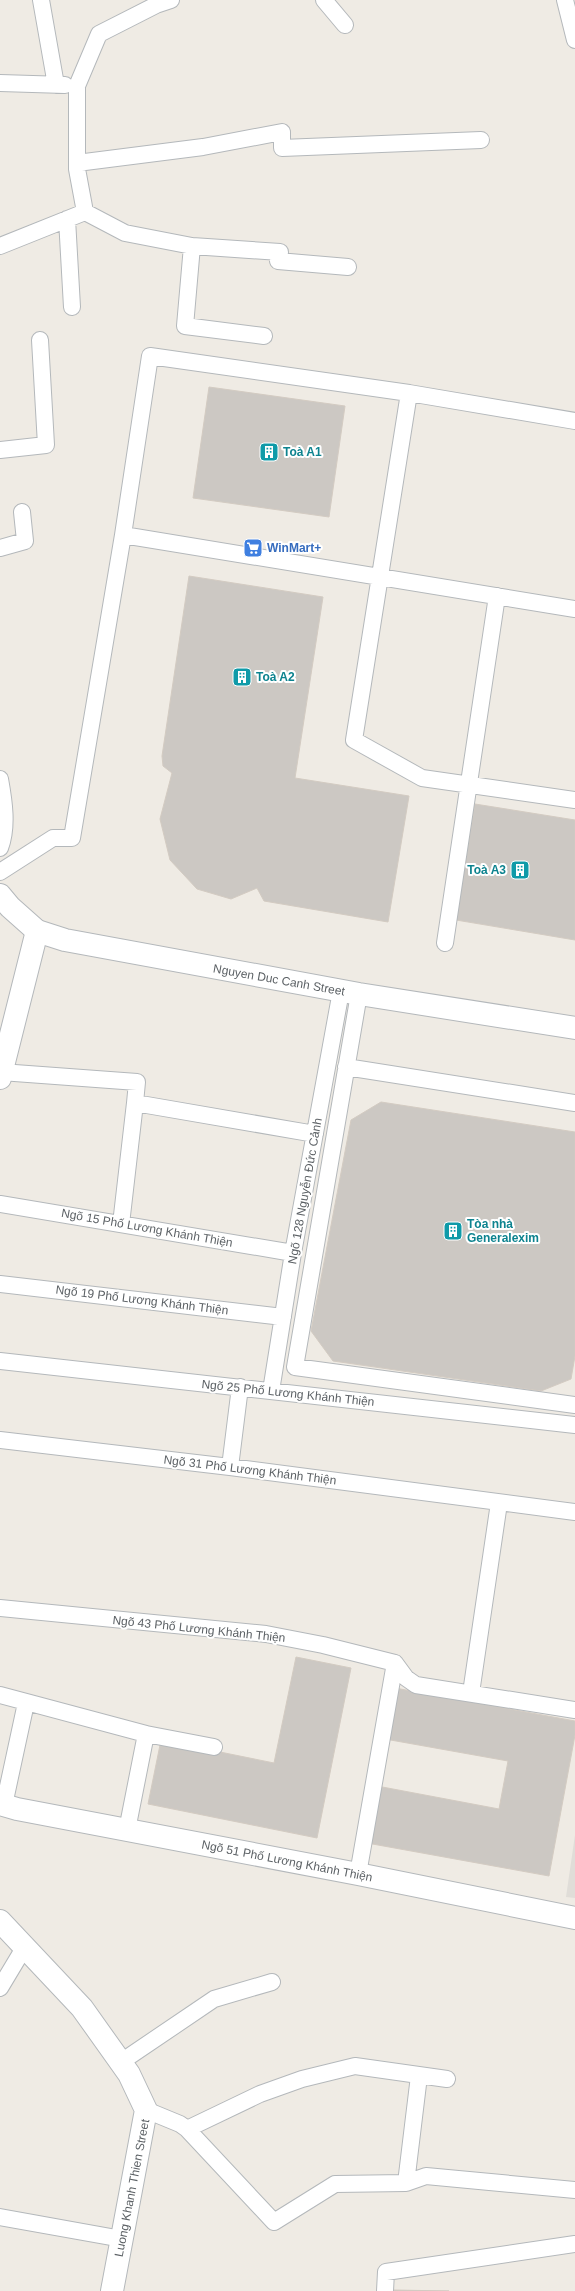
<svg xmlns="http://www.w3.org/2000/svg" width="575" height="2291" viewBox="0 0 575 2291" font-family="Arial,sans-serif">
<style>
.industrial{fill:#e0ddd8}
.building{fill:#ccc8c3;stroke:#d3cbc2}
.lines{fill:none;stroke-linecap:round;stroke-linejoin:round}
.service-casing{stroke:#b4b8bb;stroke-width:18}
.minor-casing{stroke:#b4b8bb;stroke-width:24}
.tertiary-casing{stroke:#b4b8bb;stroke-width:24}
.service{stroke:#fff;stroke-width:16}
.minor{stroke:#fff;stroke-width:22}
.tertiary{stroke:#fff;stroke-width:22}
.labels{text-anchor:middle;stroke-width:4;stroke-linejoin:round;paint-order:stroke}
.culture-label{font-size:12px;font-weight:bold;fill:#0d838f;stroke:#fff;text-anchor:start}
.shop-label{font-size:12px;font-weight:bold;fill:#366cbe;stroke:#fff;text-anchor:start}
.street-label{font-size:12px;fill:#5c6165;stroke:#fff}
</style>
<rect width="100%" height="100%" fill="#efebe4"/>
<path class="industrial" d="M575,1835V1898L566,1897Z"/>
<path class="building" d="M209,387L345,406L329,517L193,498Z
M189,576L323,597L295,778L409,796L388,922L264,901L257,888L231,899L197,889L170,860L160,819L172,773L163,766L162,756Z
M475,804L575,820V940L456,920Z
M381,1102L575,1132V1356L571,1379L541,1391L333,1361L311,1331L351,1120Z
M296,1657L351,1668L317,1838L148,1804L161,1740L274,1763Z
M395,1688L575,1721V1735L549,1876L367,1843L377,1786L499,1809L508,1761L385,1739Z
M394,2290L449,2291H394Z"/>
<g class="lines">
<defs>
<path id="service" d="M41,0L56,85
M324,0L345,25
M565,0L575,40
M0,83L65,85
M77,163L203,147L282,132V148L481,140
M85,212L125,233L192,246L280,252L278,261L348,267
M67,219L72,307
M0,246L85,212L77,169V86L99,34L156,5L171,0
M192,246L185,326L264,336
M409,393L354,740L422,778L575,800
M0,450L46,445L40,340
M123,535L575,609
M0,548L25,541L22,512
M0,779C4,801 8,827 0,848
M0,872L53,838H72L123,535L150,356L409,393L575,421
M445,943L497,596
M359,994L295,1367L575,1405
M346,1067L575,1103
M1,1072L137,1082L135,1103L315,1134
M0,1204L293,1253
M121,1224L135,1103
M0,1284L283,1317
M0,1361L575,1425
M271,1391L293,1253L341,991
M0,1440L230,1467L575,1512
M230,1467L240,1387
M0,1608L266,1634L323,1645L395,1663
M395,1663L406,1678L416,1685L575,1710
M471,1693L499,1503
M0,1695L146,1734
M4,1805L26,1703
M127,1830L146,1734L214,1747
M358,1874L395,1663
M0,1988L24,1948
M121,2062L214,1999L272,1982
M146,2110L180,2124L187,2129L260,2094L302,2079L355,2066L447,2079
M187,2129L274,2222L335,2184L406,2183L426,2176L575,2190
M406,2183L419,2076
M0,2217L122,2239
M385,2291L386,2272L575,2244"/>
<path id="minor" d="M0,1078L37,931
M0,1804L17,1809L358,1874L575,1918
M0,1921L82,2008L129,2074L146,2110L112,2291"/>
<path id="tertiary" d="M0,895L10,907L37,931L65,940L359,994L575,1028"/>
</defs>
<use href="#service" class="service-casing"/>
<use href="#minor" class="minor-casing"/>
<use href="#tertiary" class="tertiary-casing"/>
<use href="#service" class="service"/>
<use href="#minor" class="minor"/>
<use href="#tertiary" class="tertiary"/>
</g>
<defs>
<symbol id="building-square" viewBox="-11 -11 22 22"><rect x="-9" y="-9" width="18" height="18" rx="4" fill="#0f9aa8" stroke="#fff"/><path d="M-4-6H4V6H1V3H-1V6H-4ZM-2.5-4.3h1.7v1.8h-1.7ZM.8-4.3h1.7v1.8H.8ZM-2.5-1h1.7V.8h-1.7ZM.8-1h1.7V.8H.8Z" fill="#fff"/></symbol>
<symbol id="supermarket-square" viewBox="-11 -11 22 22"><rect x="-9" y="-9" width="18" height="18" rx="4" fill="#3f7fe0" stroke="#fff"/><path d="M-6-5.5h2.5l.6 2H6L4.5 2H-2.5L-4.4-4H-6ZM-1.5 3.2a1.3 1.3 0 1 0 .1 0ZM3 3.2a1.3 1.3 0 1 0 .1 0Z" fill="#fff"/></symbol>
</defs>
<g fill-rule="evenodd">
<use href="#building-square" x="258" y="441" width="22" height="22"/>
<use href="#supermarket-square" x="242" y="537" width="22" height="22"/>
<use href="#building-square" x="231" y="666" width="22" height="22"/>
<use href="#building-square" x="509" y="859" width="22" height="22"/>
<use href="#building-square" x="442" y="1220" width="22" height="22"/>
</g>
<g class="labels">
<g class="culture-label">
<text x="283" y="456">Toà A1</text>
<text x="256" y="681">Toà A2</text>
<text x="506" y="874" text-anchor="end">Toà A3</text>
<text x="467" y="1228">Tòa nhà<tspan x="467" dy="14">Generalexim</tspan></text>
</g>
<g class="shop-label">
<text x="267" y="552">WinMart+</text>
</g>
<g class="street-label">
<text transform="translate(279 980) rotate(10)" y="4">Nguyen Duc Canh Street</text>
<text transform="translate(305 1191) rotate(-80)" y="4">Ngõ 128 Nguyễn Đức Cảnh</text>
<text transform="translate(147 1228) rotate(10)" y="4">Ngõ 15 Phố Lương Khánh Thiện</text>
<text transform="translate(142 1300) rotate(7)" y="4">Ngõ 19 Phố Lương Khánh Thiện</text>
<text transform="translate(288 1393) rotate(6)" y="4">Ngõ 25 Phố Lương Khánh Thiện</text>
<text transform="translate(250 1470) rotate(7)" y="4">Ngõ 31 Phố Lương Khánh Thiện</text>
<text transform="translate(199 1629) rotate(6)" y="4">Ngõ 43 Phố Lương Khánh Thiện</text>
<text transform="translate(287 1861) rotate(11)" y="4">Ngõ 51 Phố Lương Khánh Thiện</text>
<text transform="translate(132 2188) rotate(-79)" y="4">Luong Khanh Thien Street</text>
</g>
</g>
</svg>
